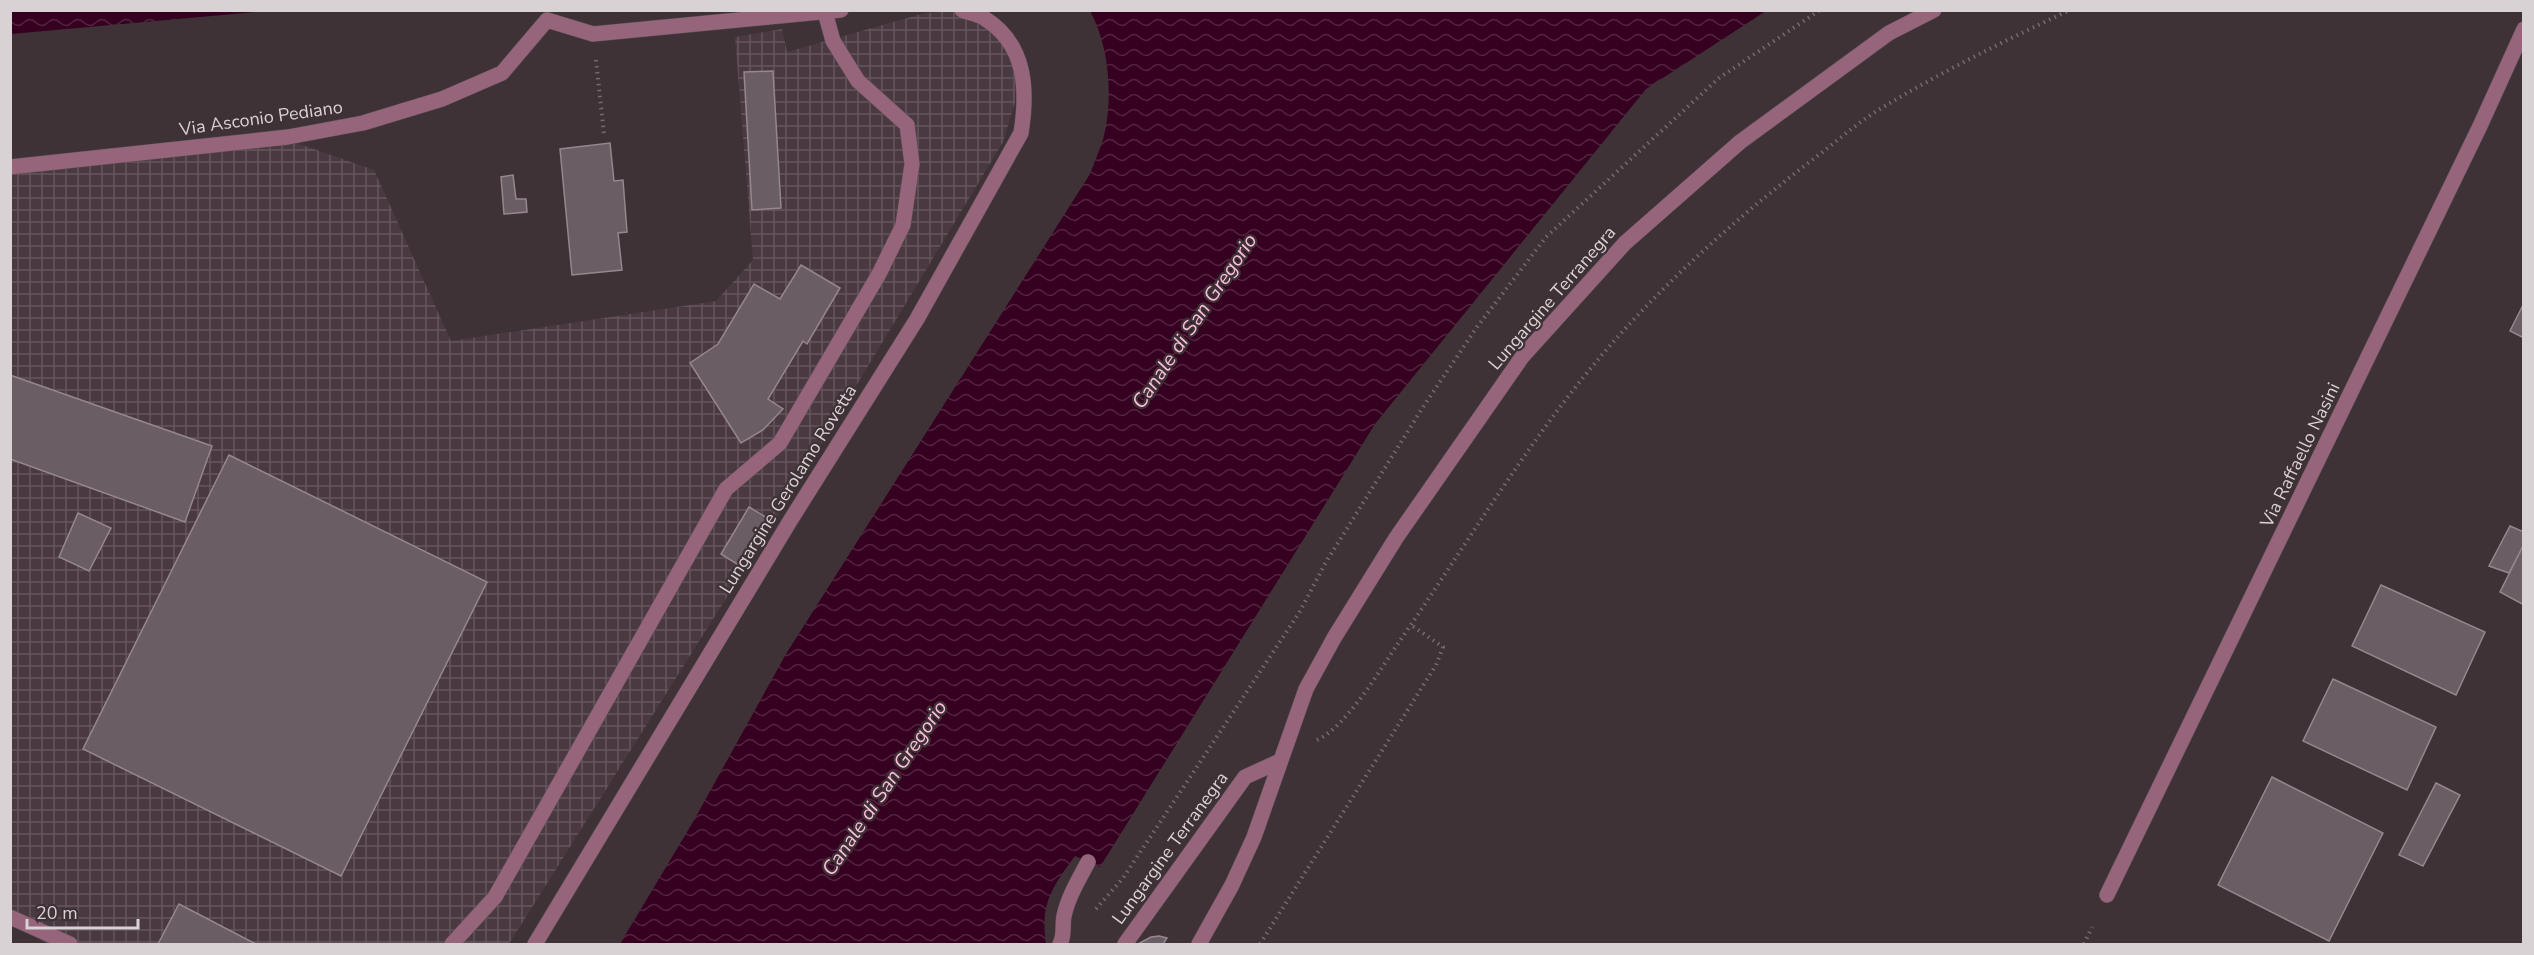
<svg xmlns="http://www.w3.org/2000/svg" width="2534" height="955" viewBox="0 0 2534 955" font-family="'Nunito Sans',sans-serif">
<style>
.industrial{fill:url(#industrial-grid)}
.water{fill:url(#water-waves)}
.building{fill:#6a5d63;stroke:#95878d;stroke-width:1.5}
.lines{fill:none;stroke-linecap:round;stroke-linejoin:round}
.minor-casing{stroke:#5a4f53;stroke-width:16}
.path{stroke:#756b6f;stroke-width:4;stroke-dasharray:1.5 4.5;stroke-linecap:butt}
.minor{stroke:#96657c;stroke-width:15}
.labels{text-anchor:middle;stroke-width:4.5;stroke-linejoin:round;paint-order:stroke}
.street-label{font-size:18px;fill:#d9d2d5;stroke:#3e3237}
.water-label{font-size:20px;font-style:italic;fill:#fabeda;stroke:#3e3237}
</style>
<defs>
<pattern id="industrial-grid" width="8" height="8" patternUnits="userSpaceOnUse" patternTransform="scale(1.5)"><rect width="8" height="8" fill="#4b3941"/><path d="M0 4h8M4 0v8" fill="none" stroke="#64555c"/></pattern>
<pattern id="water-waves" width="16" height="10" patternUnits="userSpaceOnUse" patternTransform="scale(1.5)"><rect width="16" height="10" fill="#360020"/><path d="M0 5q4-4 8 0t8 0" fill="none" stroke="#522440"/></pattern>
</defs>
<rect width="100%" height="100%" fill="#3e3237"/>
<path class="industrial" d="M959,11L992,22L1016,66L1015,102L1003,142L779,514L509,944H49L11,925L10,171L288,140L374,170L451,341L716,301L753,260L735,37L782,29L787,52L925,13Z"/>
<path class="water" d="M11,10H266V11L11,34Z
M1090,11H1766L1646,89L1375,424L1100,867L1075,856C1052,887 1040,904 1046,944H620L693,822L786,654L1090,174C1094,164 1098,153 1102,143C1114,103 1110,47 1090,11Z"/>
<path class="building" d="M773,71L781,208L752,210L744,72Z
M610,143L614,181L623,180L627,232L618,233L622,270L572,275L560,149Z
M513,175L516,199H526L527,212L504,214L501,177Z
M801,265L840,288L807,344L803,341L768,399L783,409L763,430L741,443L690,363L718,344L754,284L780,299Z
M2524,303V338L2510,331Z
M10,375L212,446L185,522L10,459Z
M229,455L487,582L341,876L83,749Z
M749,507L769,519L740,566L721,554Z
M78,513L111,528L89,571L59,557Z
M2510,526L2524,532V544L2509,573L2489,566Z
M2524,544V605L2500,592Z
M2381,585L2485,632L2456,695L2352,646Z
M2333,679L2436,727L2407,790L2303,741Z
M2272,777L2383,833L2329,941L2218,885Z
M2436,783L2460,795L2423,866L2399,855Z
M179,904L256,944H158Z
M1159,936L1167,938L1163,944H1138L1151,937Z"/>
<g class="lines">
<defs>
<path id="minor" d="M547,20L593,34L841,10
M10,167L288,137L363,123L442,99L502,73L547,20
M2107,895L2480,126L2524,29
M10,917L70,944
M452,944L495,897L726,489L780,443L879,274L903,225L912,164L907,125L858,81L833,41L825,12
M535,944L790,521L917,319L1021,133C1028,89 1026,44 984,18C978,14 969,13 962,10
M1060,944C1065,935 1062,926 1064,916C1068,897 1079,879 1088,862
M1125,944L1245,777L1280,761
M1199,944L1232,885L1254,837L1306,689L1334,638L1396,538L1522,357L1625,243L1740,142L1889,33L1934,10"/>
</defs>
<use href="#minor" class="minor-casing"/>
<path class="path" d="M596,60L604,134
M1317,740C1347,726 1380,670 1399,642C1461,553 1517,459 1586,374C1653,292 1732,221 1816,157C1837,141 1857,123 1880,109C1941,72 2006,40 2070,10
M1096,909L1123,878L1299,613L1326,562L1423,407L1477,327L1546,237L1719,78L1820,10
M1260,944L1436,665L1443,647L1411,625
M2084,944L2092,927"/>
<use href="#minor" class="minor"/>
</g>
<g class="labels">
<g class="street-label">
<text transform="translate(261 118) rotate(-8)" y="6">Via Asconio Pediano</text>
<text transform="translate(1552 298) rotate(-49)" y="6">Lungargine Terranegra</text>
<text transform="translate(2300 455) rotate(-64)" y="6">Via Raffaello Nasini</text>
<text transform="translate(788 489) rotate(-58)" y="6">Lungargine Gerolamo Rovetta</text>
<text transform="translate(1170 848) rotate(-54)" y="6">Lungargine Terranegra</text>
</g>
<g class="water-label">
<text transform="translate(1194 321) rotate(-56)" y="7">Canale di San Gregorio</text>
<text transform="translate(884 788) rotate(-56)" y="7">Canale di San Gregorio</text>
</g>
</g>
<rect width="2534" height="955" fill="none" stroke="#d9d2d5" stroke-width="24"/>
<path d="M27 919v9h111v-9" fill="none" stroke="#d9d2d5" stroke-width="3"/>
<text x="36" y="919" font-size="18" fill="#d9d2d5" stroke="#3e3237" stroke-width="4.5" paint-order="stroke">20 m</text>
</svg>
